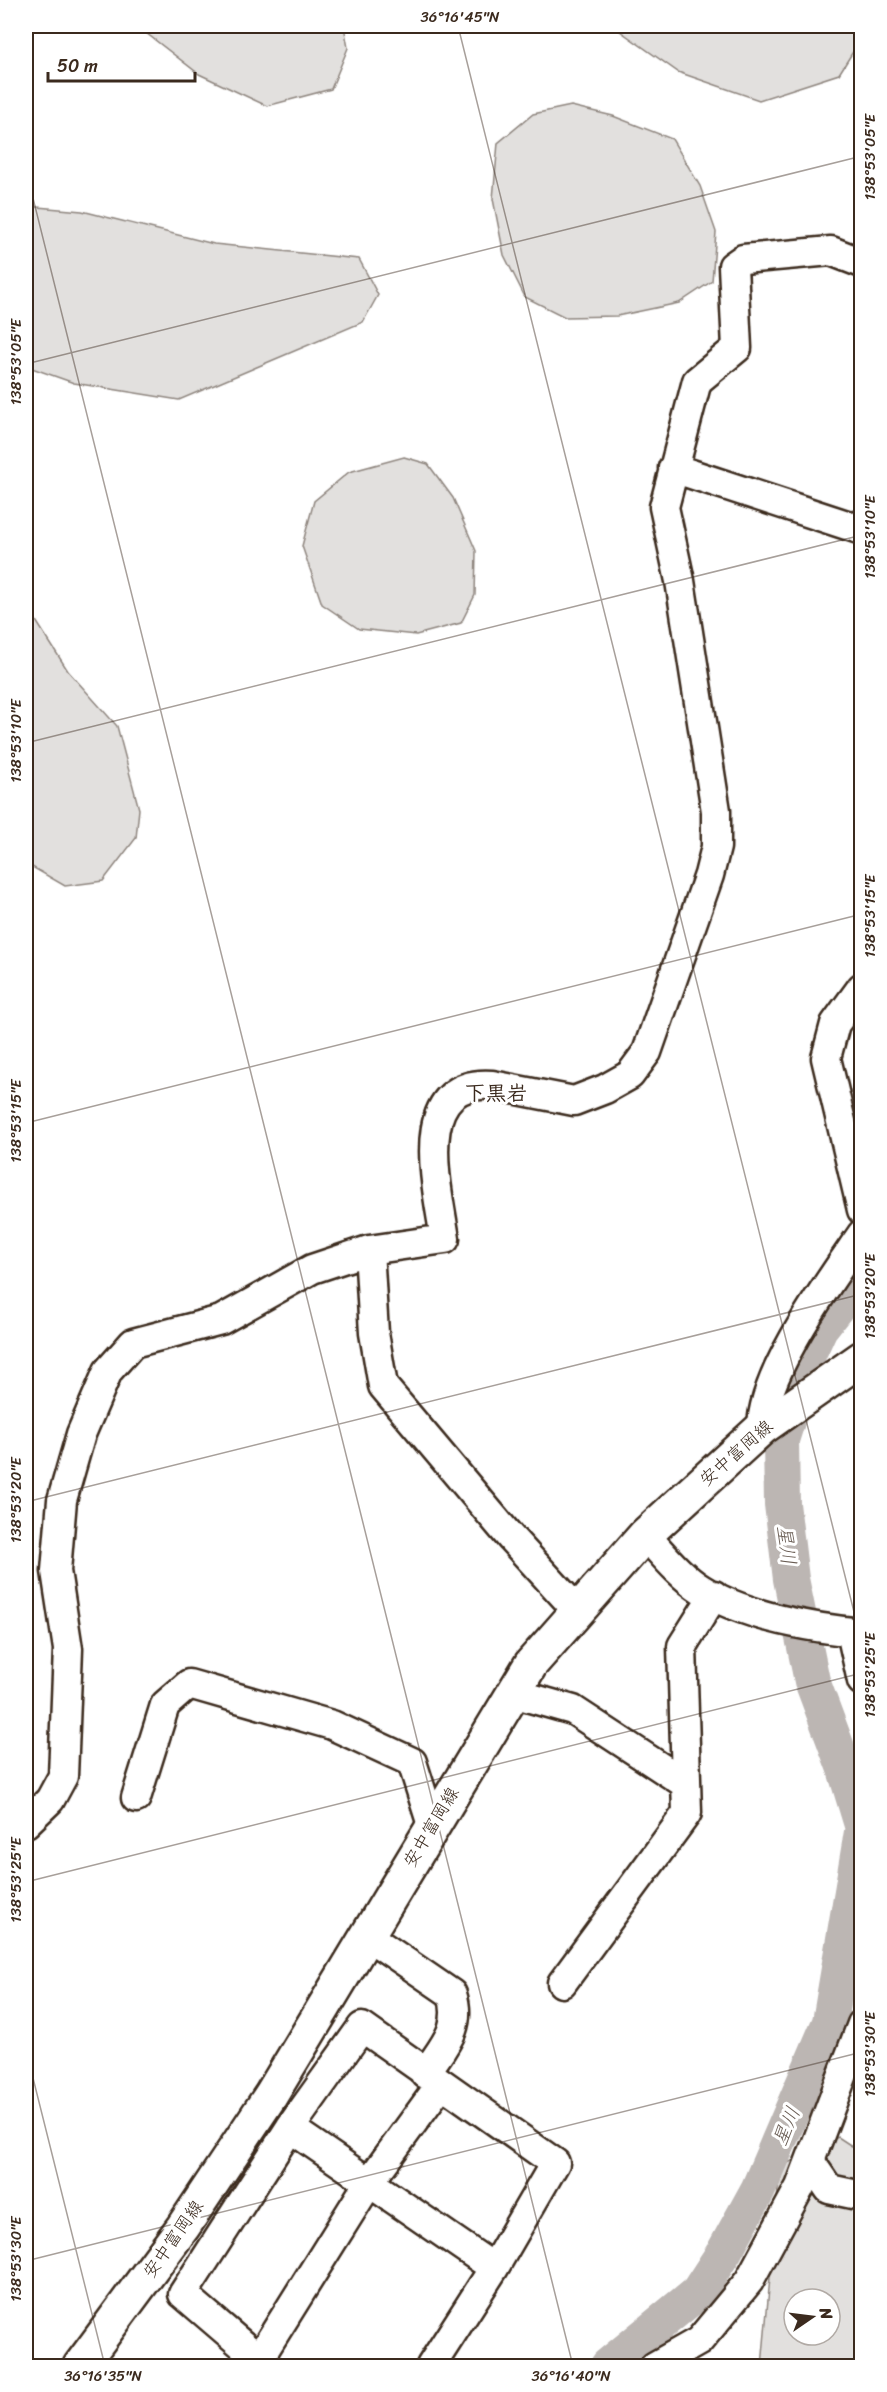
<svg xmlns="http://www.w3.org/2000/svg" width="887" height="2392" viewBox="0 0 887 2392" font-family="Sriracha,'Klee One',sans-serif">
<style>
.green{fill:#e2e0de;stroke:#8e857e;stroke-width:1.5;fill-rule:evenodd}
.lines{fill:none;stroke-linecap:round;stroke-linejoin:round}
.river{stroke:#bcb6b3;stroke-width:36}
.minor-casing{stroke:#3b2a1e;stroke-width:33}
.major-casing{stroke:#3b2a1e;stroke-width:38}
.minor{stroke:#fff;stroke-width:28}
.major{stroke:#fff;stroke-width:33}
.ticks{fill:none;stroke:#3b2a1e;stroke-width:1.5;stroke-opacity:0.45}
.labels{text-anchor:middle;stroke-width:6;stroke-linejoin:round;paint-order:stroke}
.street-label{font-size:18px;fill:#3b2a1e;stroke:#fff}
.water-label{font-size:20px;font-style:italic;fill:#685b52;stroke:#fff}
.quarter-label{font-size:21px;font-weight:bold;fill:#3b2a1e;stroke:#fff}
.neatline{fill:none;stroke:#3b2a1e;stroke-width:2}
.ticks-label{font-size:15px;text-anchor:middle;fill:#3b2a1e}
</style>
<rect width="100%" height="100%" fill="#fff"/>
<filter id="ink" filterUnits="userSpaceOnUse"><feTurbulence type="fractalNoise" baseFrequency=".0167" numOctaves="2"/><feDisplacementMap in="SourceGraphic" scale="12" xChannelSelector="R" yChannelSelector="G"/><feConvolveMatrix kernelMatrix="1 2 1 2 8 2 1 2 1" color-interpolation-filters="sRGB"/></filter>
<g filter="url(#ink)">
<path class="green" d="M137,26H344L348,48L331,89L267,106L199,74Z
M613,26H861V39L839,74L759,100L678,72Z
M571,106L613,116L672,139L700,186L716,232L712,281L679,303L617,316L565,317L525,297L504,255L493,199L498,143L533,114Z
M26,206L82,211L214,244L359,259L378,295L363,322L179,400L74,383L26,366Z
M404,457L428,464L453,498L476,551L475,595L461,623L416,635L359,629L322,604L302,546L314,501L349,472Z
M26,605L68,671L117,726L139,809L136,838L103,881L65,886L32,867L26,859Z
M838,2137L861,2152V2366H762L780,2167ZM794,2299H830V2335H794Z"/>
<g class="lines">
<path class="river" d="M862,1275L820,1328L809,1352L781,1440L782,1504L791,1579L812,1681L845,1769L862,1825
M608,2366L698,2292L724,2252L758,2190L830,2022L862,1832"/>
<defs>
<path id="minor" d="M673,468L862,530
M862,987L835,1024L826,1058L862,1210
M369,1250L374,1333L383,1386L511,1538L577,1610
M762,1428C762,1373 830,1281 862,1234
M645,1535C662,1553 680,1576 701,1589C744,1616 812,1628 862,1633
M851,1632L862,1681
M513,1693L573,1710L686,1784
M136,1798L165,1705L189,1684L332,1725L412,1762L432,1825
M26,1823L50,1800L63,1776L68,1649L56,1571L62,1500L81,1434L108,1371L133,1343L221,1320L312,1269L369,1250L445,1239C438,1189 408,1079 492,1085L574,1101L605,1089L630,1075L647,1052L709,875L716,847V811L680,581L664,507L697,381L737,348L733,266L743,259L831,251L862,263
M366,1935L452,1994C463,2028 443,2046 425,2074
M562,1983L687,1813L682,1646L714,1595
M290,2128L494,2268
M810,2161L829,2189L862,2196
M258,2360L368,2184L441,2084
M267,2366L183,2294L290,2128L362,2027L555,2163L494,2268L431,2366
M655,2366L699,2341L749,2281L800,2187L862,2024"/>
<path id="major" d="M80,2366L183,2227L271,2095L531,1664L645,1535L762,1428L862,1358"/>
</defs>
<use href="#minor" class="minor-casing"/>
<use href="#major" class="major-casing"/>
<use href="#minor" class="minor"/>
<use href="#major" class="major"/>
</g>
</g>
<path class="ticks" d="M458,26L862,1644M26,170L573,2366M26,364L862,156M26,743L862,535M26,1123L862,914M26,1502L862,1294M26,1882L862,1673M26,2050L105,2366M26,2261L862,2052"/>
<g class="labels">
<g class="street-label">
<text transform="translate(736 1453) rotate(-41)" y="6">安中富岡線</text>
<text transform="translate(431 1827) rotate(-59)" y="6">安中富岡線</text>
<text transform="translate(173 2239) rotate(-55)" y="6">安中富岡線</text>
</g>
<g class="water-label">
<text transform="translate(787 1545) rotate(83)" y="7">星川</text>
<text transform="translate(786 2126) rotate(-67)" y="7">星川</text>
</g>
<g class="quarter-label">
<text x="496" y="1100">下黒岩</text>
</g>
</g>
<rect width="887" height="2392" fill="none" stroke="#fff" stroke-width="66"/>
<g transform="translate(812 2317) rotate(76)"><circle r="28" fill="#ffffff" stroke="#b1aaa5" stroke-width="1.5"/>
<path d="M0-4.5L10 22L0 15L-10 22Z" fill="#3b2a1e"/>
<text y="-9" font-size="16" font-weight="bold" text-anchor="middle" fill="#3b2a1e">N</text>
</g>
<path d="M48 72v9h147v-9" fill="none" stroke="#3b2a1e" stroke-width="3"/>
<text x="57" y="72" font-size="18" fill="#3b2a1e" stroke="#ffffff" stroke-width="4.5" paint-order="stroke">50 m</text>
<rect x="33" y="33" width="821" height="2326" class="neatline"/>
<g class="ticks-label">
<text x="460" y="22">36°16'45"N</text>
<text transform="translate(870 157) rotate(-90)" y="5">138°53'05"E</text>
<text transform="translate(16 362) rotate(-90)" y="5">138°53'05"E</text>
<text transform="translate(870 537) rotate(-90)" y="5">138°53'10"E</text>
<text transform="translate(16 741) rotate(-90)" y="5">138°53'10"E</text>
<text transform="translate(870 916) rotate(-90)" y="5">138°53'15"E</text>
<text transform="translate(16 1121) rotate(-90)" y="5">138°53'15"E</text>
<text transform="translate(870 1296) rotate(-90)" y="5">138°53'20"E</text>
<text transform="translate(16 1500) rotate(-90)" y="5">138°53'20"E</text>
<text transform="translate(870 1675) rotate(-90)" y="5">138°53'25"E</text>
<text transform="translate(16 1880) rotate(-90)" y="5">138°53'25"E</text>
<text transform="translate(870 2054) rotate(-90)" y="5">138°53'30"E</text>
<text transform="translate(16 2259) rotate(-90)" y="5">138°53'30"E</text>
<text x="103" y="2381">36°16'35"N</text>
<text x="571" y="2381">36°16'40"N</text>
</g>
</svg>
